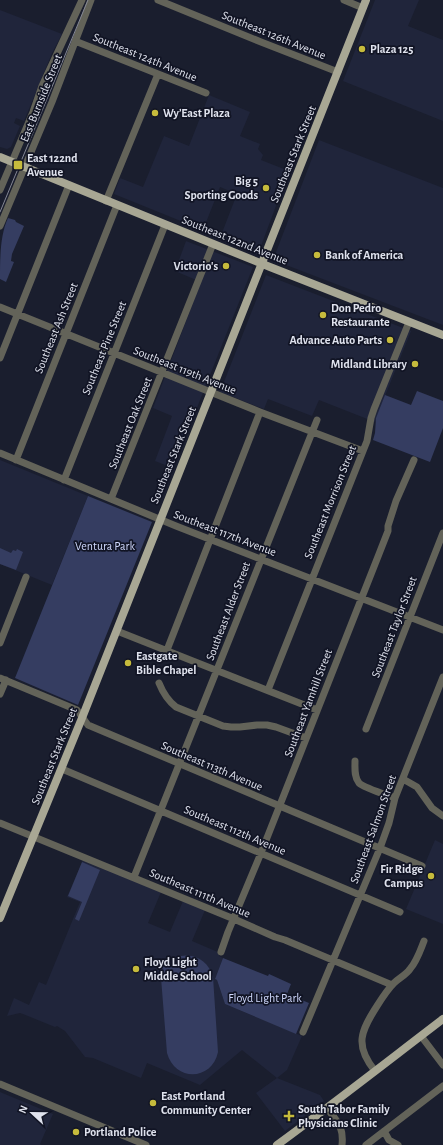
<svg xmlns="http://www.w3.org/2000/svg" width="443" height="1145" viewBox="0 0 443 1145" font-family="'Alegreya Sans',sans-serif">
<style>
.built{fill:#20253b}
.green{fill:#353d61}
.lines{fill:none;stroke-linecap:round;stroke-linejoin:round}
.minor{stroke:#636359;stroke-width:7}
.major{stroke:#a8a794;stroke-width:8}
.tram{stroke:#848795;stroke-width:1}
.poi-dot{fill:#c6bb3c;stroke:#111424;stroke-width:1.5}
.labels{text-anchor:middle;stroke-width:3.5;stroke-linejoin:round;paint-order:stroke}
.street-label{font-size:12px;fill:#dfe2ed;stroke:#111424}
.poi-label{font-size:12px;font-weight:bold;fill:#dfe2ed;stroke:#111424;text-anchor:start}
.park-label{font-size:12px;fill:#cfd8fc;stroke:#111424}
</style>
<rect width="100%" height="100%" fill="#1a1e2e"/>
<path class="built" d="M375,0H419L408,26L443,40V121L343,81Z
M0,10L62,34L52,53L24,121L16,118L14,123L20,126L11,147L7,149L0,147Z
M209,95L250,112L240,136L260,144L258,149L263,155L261,160L289,171L258,254L220,238L237,194L220,187L203,230L114,194L120,178L143,187L164,136L189,146Z
M319,140L443,188V325L273,260Z
M186,241L253,267L173,468L155,461L172,416L153,408L201,282L175,271Z
M266,275L411,331L377,416L375,422L319,400L312,416L268,399L264,409L220,392Z
M0,460L88,496L52,585L0,564Z
M435,840L443,844V924L406,909Z
M83,860L161,892L148,923L170,932L183,901L205,910L192,941L220,953L219,956L223,958L215,979L217,980L225,1004L302,1036L287,1070L277,1078L320,1095L324,1101L285,1131L256,1093L277,1078L242,1050L200,1085L147,1063L141,1078L93,1058L85,1057L65,1031L57,1026L55,1027L23,1014L20,1013L7,1016L14,998L29,1005L39,982L46,985L80,902L67,897Z
M0,1092L53,1114L40,1144L41,1145H0Z"/>
<path class="green" d="M8,218L15,220L16,222L24,226L12,254L11,261L14,262L6,282L0,279C0,259 0,235 8,218Z
M417,391L443,401V428L430,462L373,440L375,433L376,418L385,395L411,405Z
M88,496L152,522L78,705L15,678Z
M0,548L11,553L13,550L16,551L17,549L23,552L16,570L0,564Z
M82,862L100,870L79,921L75,919L82,902L68,896Z
M181,956C196,953 209,962 213,977L218,1052C212,1081 175,1082 167,1053L160,965L164,964L165,968L172,961Z
M223,958L268,976L269,974L291,984L287,994L309,1003L296,1034L225,1004L217,980L215,979Z"/>
<g class="lines">
<path class="minor" d="M158,0L261,42L338,72
M344,0L363,8
M75,41L206,93
M0,190L33,112L42,86L82,0
M106,201L158,74
M0,226L52,102L91,0
M0,307L260,412L363,451
M0,358L69,185
M0,453L176,526L443,630
M16,460L117,205
M64,480L165,225
M111,499L213,244
M117,631L317,710
M0,643L26,577
M167,650L260,412
M0,678L77,710L88,725L422,866
M159,683C163,693 167,700 176,707L223,726L231,727H240L257,725H267L276,727L306,738
M268,690L367,441L371,418L374,409L409,322
M0,694L6,680
M366,729L443,533
M355,761C355,768 354,777 359,783C364,788 387,795 395,798
M62,769L400,912
M403,779L417,787L432,808L443,816
M0,823L234,919L275,937L285,940L392,985
M134,877L317,420
M221,952L228,932L261,853L379,554L388,531V526L396,501L414,460
M303,1032L380,848L389,823L395,798L443,677
M421,1036L443,1065
M375,1071C354,1045 361,1031 377,1006C382,998 387,990 394,983C399,978 406,975 410,969C417,961 420,951 424,941
M0,1084L146,1145
M327,1108C337,1122 344,1126 342,1145
M384,1131L389,1140L398,1145
M366,1145L443,1086"/>
<path class="major" d="M0,157L270,267L443,335
M0,918L82,718L366,0
M277,1145C333,1104 388,1061 443,1019"/>
<path class="tram" d="M0,212L88,0"/>
</g>
<g class="poi-dot">
<circle cx="362" cy="49" r="4"/>
<circle cx="155" cy="113" r="4"/>
<rect x="13" y="160" width="10" height="10" rx="2"/>
<circle cx="266" cy="188" r="4"/>
<circle cx="317" cy="255" r="4"/>
<circle cx="226" cy="266" r="4"/>
<circle cx="323" cy="315" r="4"/>
<circle cx="390" cy="340" r="4"/>
<circle cx="415" cy="364" r="4"/>
<circle cx="128" cy="663" r="4"/>
<circle cx="431" cy="876" r="4"/>
<circle cx="136" cy="969" r="4"/>
<circle cx="153" cy="1103" r="4"/>
<path d="M287 1110h4v4h4v4h-4v4h-4v-4h-4v-4h4z"/>
<circle cx="76" cy="1132" r="4"/>
</g>
<g class="labels">
<g class="street-label">
<text transform="translate(274 35) rotate(22)" y="4">Southeast 126th Avenue</text>
<text transform="translate(145 57) rotate(22)" y="4">Southeast 124th Avenue</text>
<text transform="translate(41 98) rotate(-68)" y="4">East Burnside Street</text>
<text transform="translate(293 154) rotate(-68)" y="4">Southeast Stark Street</text>
<text transform="translate(235 240) rotate(22)" y="4">Southeast 122nd Avenue</text>
<text transform="translate(56 328) rotate(-68)" y="4">Southeast Ash Street</text>
<text transform="translate(104 348) rotate(-68)" y="4">Southeast Pine Street</text>
<text transform="translate(185 370) rotate(22)" y="4">Southeast 119th Avenue</text>
<text transform="translate(130 423) rotate(-68)" y="4">Southeast Oak Street</text>
<text transform="translate(173 455) rotate(-68)" y="4">Southeast Stark Street</text>
<text transform="translate(330 502) rotate(-68)" y="4">Southeast Morrison Street</text>
<text transform="translate(225 533) rotate(21)" y="4">Southeast 117th Avenue</text>
<text transform="translate(228 611) rotate(-69)" y="4">Southeast Alder Street</text>
<text transform="translate(394 627) rotate(-69)" y="4">Southeast Taylor Street</text>
<text transform="translate(308 703) rotate(-69)" y="4">Southeast Yamhill Street</text>
<text transform="translate(54 756) rotate(-68)" y="4">Southeast Stark Street</text>
<text transform="translate(212 766) rotate(23)" y="4">Southeast 113th Avenue</text>
<text transform="translate(373 829) rotate(-70)" y="4">Southeast Salmon Street</text>
<text transform="translate(235 830) rotate(23)" y="4">Southeast 112th Avenue</text>
<text transform="translate(200 893) rotate(23)" y="4">Southeast 111th Avenue</text>
</g>
<g class="poi-label">
<text x="370" y="53">Plaza 125</text>
<text x="163" y="117">Wy’East Plaza</text>
<text x="27" y="162">East 122nd<tspan x="27" dy="14">Avenue</tspan></text>
<text x="258" y="185" text-anchor="end">Big 5<tspan x="258" dy="14">Sporting Goods</tspan></text>
<text x="325" y="259">Bank of America</text>
<text x="218" y="270" text-anchor="end">Victorio's</text>
<text x="331" y="312">Don Pedro<tspan x="331" dy="14">Restaurante</tspan></text>
<text x="382" y="344" text-anchor="end">Advance Auto Parts</text>
<text x="407" y="368" text-anchor="end">Midland Library</text>
<text x="136" y="660">Eastgate<tspan x="136" dy="14">Bible Chapel</tspan></text>
<text x="423" y="873" text-anchor="end">Fir Ridge<tspan x="423" dy="14">Campus</tspan></text>
<text x="144" y="966">Floyd Light<tspan x="144" dy="14">Middle School</tspan></text>
<text x="161" y="1100">East Portland<tspan x="161" dy="14">Community Center</tspan></text>
<text x="298" y="1113">South Tabor Family<tspan x="298" dy="14">Physicians Clinic</tspan></text>
<text x="84" y="1136">Portland Police</text>
</g>
<g class="park-label">
<text x="105" y="550">Ventura Park</text>
<text x="265" y="1002">Floyd Light Park</text>
</g>
</g>
<g transform="translate(32 1113) rotate(292)" stroke="#111424" stroke-width="3" paint-order="stroke">
<path d="M0-3L7 15L0 10L-7 15Z" fill="#dfe2ed"/>
<text y="-6" font-size="11" font-weight="bold" text-anchor="middle" fill="#dfe2ed">N</text>
</g>
</svg>
